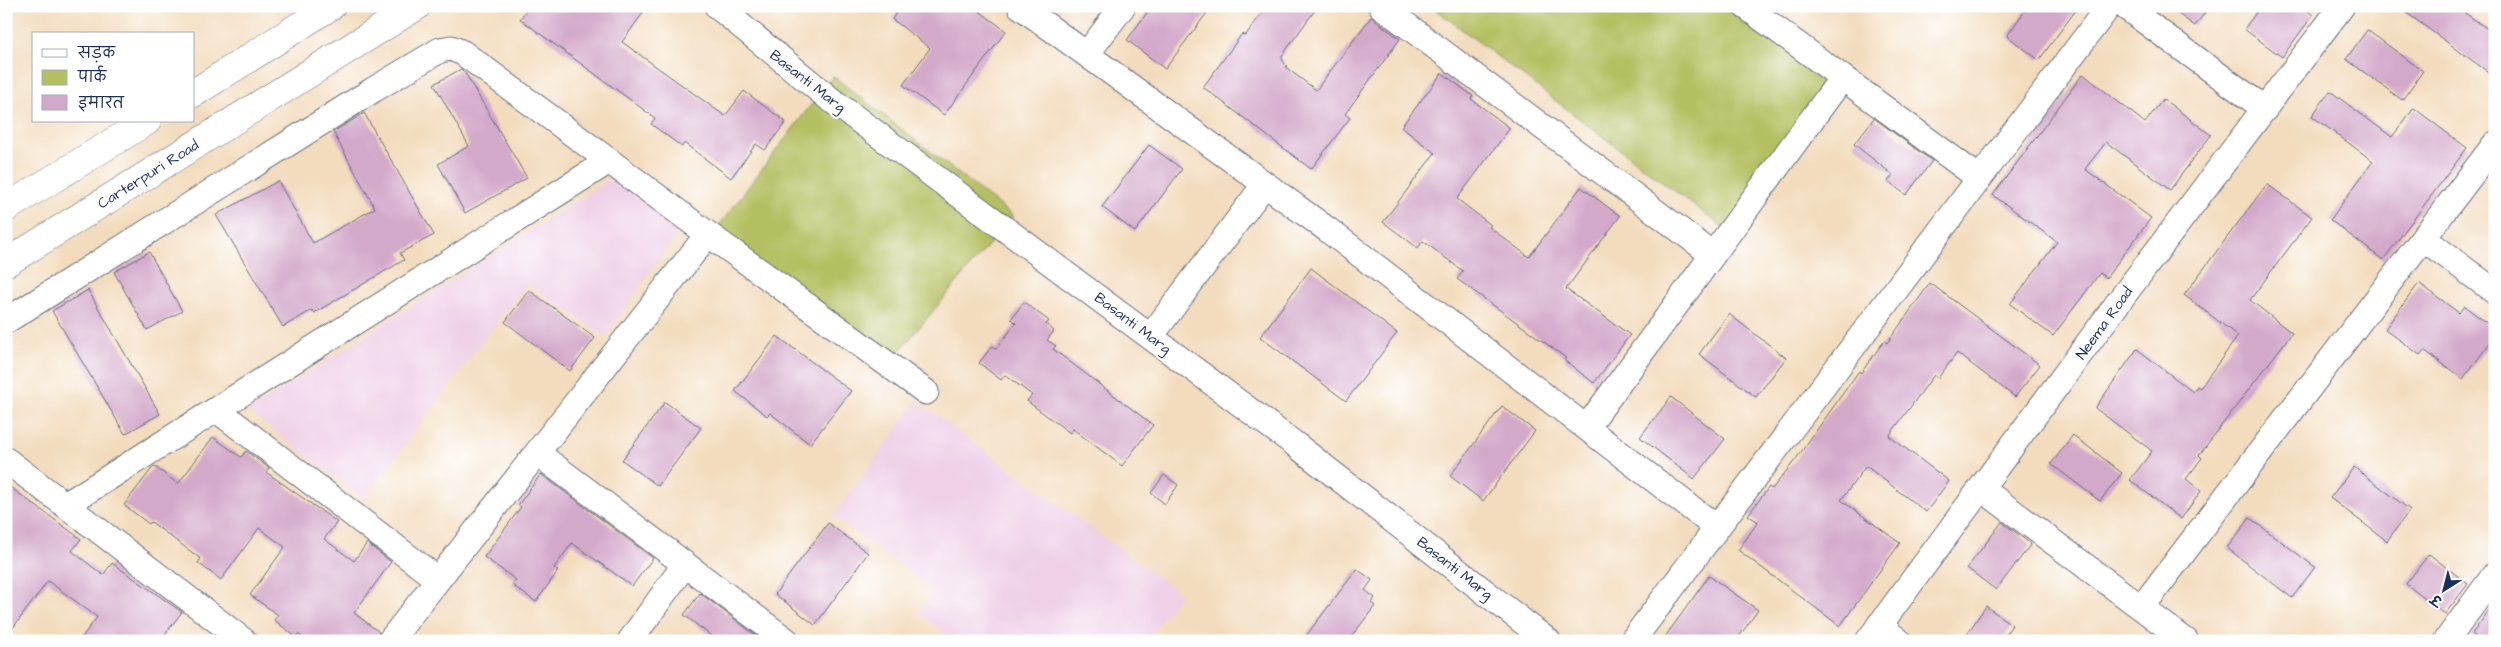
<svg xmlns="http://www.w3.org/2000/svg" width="2501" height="647" viewBox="0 0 2501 647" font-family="'Architects Daughter','Playpen Sans Deva',sans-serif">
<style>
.built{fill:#efd0e7}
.green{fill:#b3bf61;stroke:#677760}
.building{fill:#d3a9ca}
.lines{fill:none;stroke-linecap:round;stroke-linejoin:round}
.minor-casing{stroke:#676c7f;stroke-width:27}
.major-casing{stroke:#676c7f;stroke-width:29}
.minor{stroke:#fff;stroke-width:25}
.major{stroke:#fff;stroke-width:28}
.labels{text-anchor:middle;stroke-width:4.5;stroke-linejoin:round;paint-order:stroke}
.street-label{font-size:15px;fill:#1b2f5e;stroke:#fff}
</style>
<rect width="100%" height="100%" fill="#fff"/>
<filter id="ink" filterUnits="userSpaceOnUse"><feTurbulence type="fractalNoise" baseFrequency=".02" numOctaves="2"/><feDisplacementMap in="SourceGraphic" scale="10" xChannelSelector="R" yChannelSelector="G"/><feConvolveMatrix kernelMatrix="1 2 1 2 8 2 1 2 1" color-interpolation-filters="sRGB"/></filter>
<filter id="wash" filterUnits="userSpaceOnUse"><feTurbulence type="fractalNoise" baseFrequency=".0096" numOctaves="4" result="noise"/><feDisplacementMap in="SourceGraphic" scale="20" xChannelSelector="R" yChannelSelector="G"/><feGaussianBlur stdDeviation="1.12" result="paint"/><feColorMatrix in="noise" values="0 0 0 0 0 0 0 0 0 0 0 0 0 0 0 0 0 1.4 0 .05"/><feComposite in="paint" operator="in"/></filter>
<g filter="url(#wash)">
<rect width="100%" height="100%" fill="#f3dcbd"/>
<path class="built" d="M621,172L685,222L605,337L527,283L364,499L248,411Z
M917,401L1181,594L1146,641H956L918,613L934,590L833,516Z"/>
<path class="green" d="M1431,6H1737L1838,83L1726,230Z
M833,76L1013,216L892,360L714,232Z"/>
<g id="blocks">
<path class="building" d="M529,6H633L643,13L622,42L725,116L744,91L786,122L765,150L756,144L731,178L684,143L682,147L651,124L655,118L520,19Z
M901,6H973L1006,31L944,115L903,85L930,48L892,19Z
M1152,6H1212L1165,69L1127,40Z
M1267,6H1318L1281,57L1288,69L1316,90L1371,17L1400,39L1345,114L1350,118L1311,169L1203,87L1242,34L1245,36Z
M2028,6H2079L2039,60L2007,36Z
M2167,6H2210L2195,26Z
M2261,6H2301L2313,15L2282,57L2244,29Z
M2397,6H2470L2465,13L2495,34V77Z
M2367,30L2423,71L2402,100L2346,59Z
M461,69L465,73L527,178L465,213L438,164L469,146L434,84Z
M1442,73L1473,96L1471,99L1510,128L1457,199L1491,225L1489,227L1529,257L1581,187L1620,216L1566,289L1630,335L1594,383L1564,360L1566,358L1457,279L1463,271L1423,241L1418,248L1383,222L1435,153L1401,127Z
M2083,74L2145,123L2163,99L2211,135L2170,190L2106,142L2085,169L2151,218L2106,278L2100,273L2053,336L2010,304L2057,242L1993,195Z
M2330,91L2392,137L2414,108L2467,148L2383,260L2330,220L2373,161L2312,116Z
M364,113L434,235L400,253L404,260L314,313L312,310L283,327L216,215L278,181L313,243L375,208L333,132Z
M1874,118L1932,161L1906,195L1888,181L1893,175L1854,144Z
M1149,145L1182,169L1135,232L1102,207Z
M2267,184L2312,217L2250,300L2292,333L2199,455L2202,458L2186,479L2201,491L2181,519L2130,480L2152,451L2095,408L2137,349L2193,392L2197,386L2200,388L2238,336L2184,295Z
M149,252L182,311L147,330L114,272Z
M1311,268L1397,333L1346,401L1260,337Z
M1930,283L2040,365L2015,397L1957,353L1938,378L1934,375L1889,436L1949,481L1926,512L1866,466L1841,500L1900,543L1840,626L1738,550L1758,522L1748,515L1769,487L1772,489L1796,459L1859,371L1861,373L1884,341L1887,343Z
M2419,283L2459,313L2464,306L2495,329V336L2463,379L2424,350L2420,355L2385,329Z
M88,290L160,414L125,434L52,311Z
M529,290L595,338L570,371L505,322Z
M1024,302L1049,321L1046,324L1054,331L1047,340L1056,346L1053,349L1153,425L1122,466L1073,429L1070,433L1027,401L1032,395L1005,375L1001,380L979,363L992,346L996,349L1016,323L1011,319Z
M1729,314L1786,358L1756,397L1699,354Z
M777,336L851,391L810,444L770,413L767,416L735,391Z
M1671,397L1725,439L1694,479L1640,437Z
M665,402L701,428L658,486L622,460Z
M1502,406L1535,431L1483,501L1450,476Z
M2073,435L2122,473L2100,501L2051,464Z
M213,437L241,457L246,451L269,468L266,472L337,522L324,539L354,561L367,543L391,562L354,613L379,632L376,641H307L298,634L296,637L274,620L278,615L250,595L285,547L259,528L221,580L198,563L201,559L151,522L149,524L124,505L154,466L178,484Z
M2354,467L2410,510L2387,541L2330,498Z
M541,474L653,558L632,586L572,543L554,568L558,571L536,602L512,585L516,580L484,557L521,507L518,505Z
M1164,475L1178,485L1165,504L1151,493Z
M6,484L81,539L72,551L103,575L112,563L182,612L160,641H79L97,617L48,581L6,637Z
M2250,518L2315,567L2292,598L2227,548Z
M2002,522L2031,544L1996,590L1967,568Z
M828,523L868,553L815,625L775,594Z
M2429,554L2468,584L2445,614L2406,584Z
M1357,569L1372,580L1365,590L1375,598L1371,603L1375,606L1348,641H1302Z
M1709,576L1758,610L1736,641H1662Z
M700,593L763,641H718L684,615Z
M2495,602V641H2481L2472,634Z
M1986,606L2012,625L2001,641H1962Z"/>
</g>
</g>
<g filter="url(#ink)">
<use href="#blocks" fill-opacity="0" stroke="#676c7f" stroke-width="1"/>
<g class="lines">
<defs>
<path id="minor" d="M717,6L830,99L1296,445L1548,641
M1020,6L1328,230L1716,527
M1381,6L1712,254
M1745,6L1979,178
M2124,6L2265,109
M1087,54L1123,6
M2423,238L2495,292
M6,321L373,90L440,50L451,48L463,53L708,234L926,392
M1151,336L1265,184
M217,410L437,579
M1587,427L1842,78
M537,453L787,641
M6,460L244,641
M1982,489L2186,641
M67,504L609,161
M2142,607L2495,144
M1879,625L1899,641
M390,641L708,234
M630,641L685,564
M1632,641L2109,6
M1868,641L2117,304L2342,6
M2446,641L2495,574"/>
<path id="major" d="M194,93L331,6
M6,208L147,121
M6,263L417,6"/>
</defs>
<use href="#minor" class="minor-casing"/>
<use href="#major" class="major-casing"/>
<use href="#minor" class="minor"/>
<use href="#major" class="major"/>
</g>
</g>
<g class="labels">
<g class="street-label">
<text transform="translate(808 81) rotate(38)" y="5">Basanti Marg</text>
<text transform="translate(148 174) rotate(-32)" y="5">Carterpuri Road</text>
<text transform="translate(1133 323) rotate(37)" y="5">Basanti Marg</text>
<text transform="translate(2104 323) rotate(-54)" y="5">Neema Road</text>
<text transform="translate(1455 568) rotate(38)" y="5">Basanti Marg</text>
</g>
</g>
<rect width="2501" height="647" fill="none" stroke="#fff" stroke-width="25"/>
<rect x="32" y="32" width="162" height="90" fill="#ffffff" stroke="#a4acbf"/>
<rect x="42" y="49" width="25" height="8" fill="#ffffff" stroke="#a4acbf"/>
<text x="78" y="58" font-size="15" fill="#1b2f5e">सड़क</text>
<rect x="42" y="70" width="25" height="15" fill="#b3bf61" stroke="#a4acbf"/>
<text x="78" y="82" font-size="15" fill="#1b2f5e">पार्क</text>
<rect x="42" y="95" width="25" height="15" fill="#d3a9ca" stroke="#a4acbf"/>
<text x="78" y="108" font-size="15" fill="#1b2f5e">इमारत</text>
<g transform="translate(2444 590) rotate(216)" stroke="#ffffff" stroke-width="4" paint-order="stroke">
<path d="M0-4L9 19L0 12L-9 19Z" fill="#1b2f5e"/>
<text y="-8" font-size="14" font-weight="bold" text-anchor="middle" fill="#1b2f5e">उ</text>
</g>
</svg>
